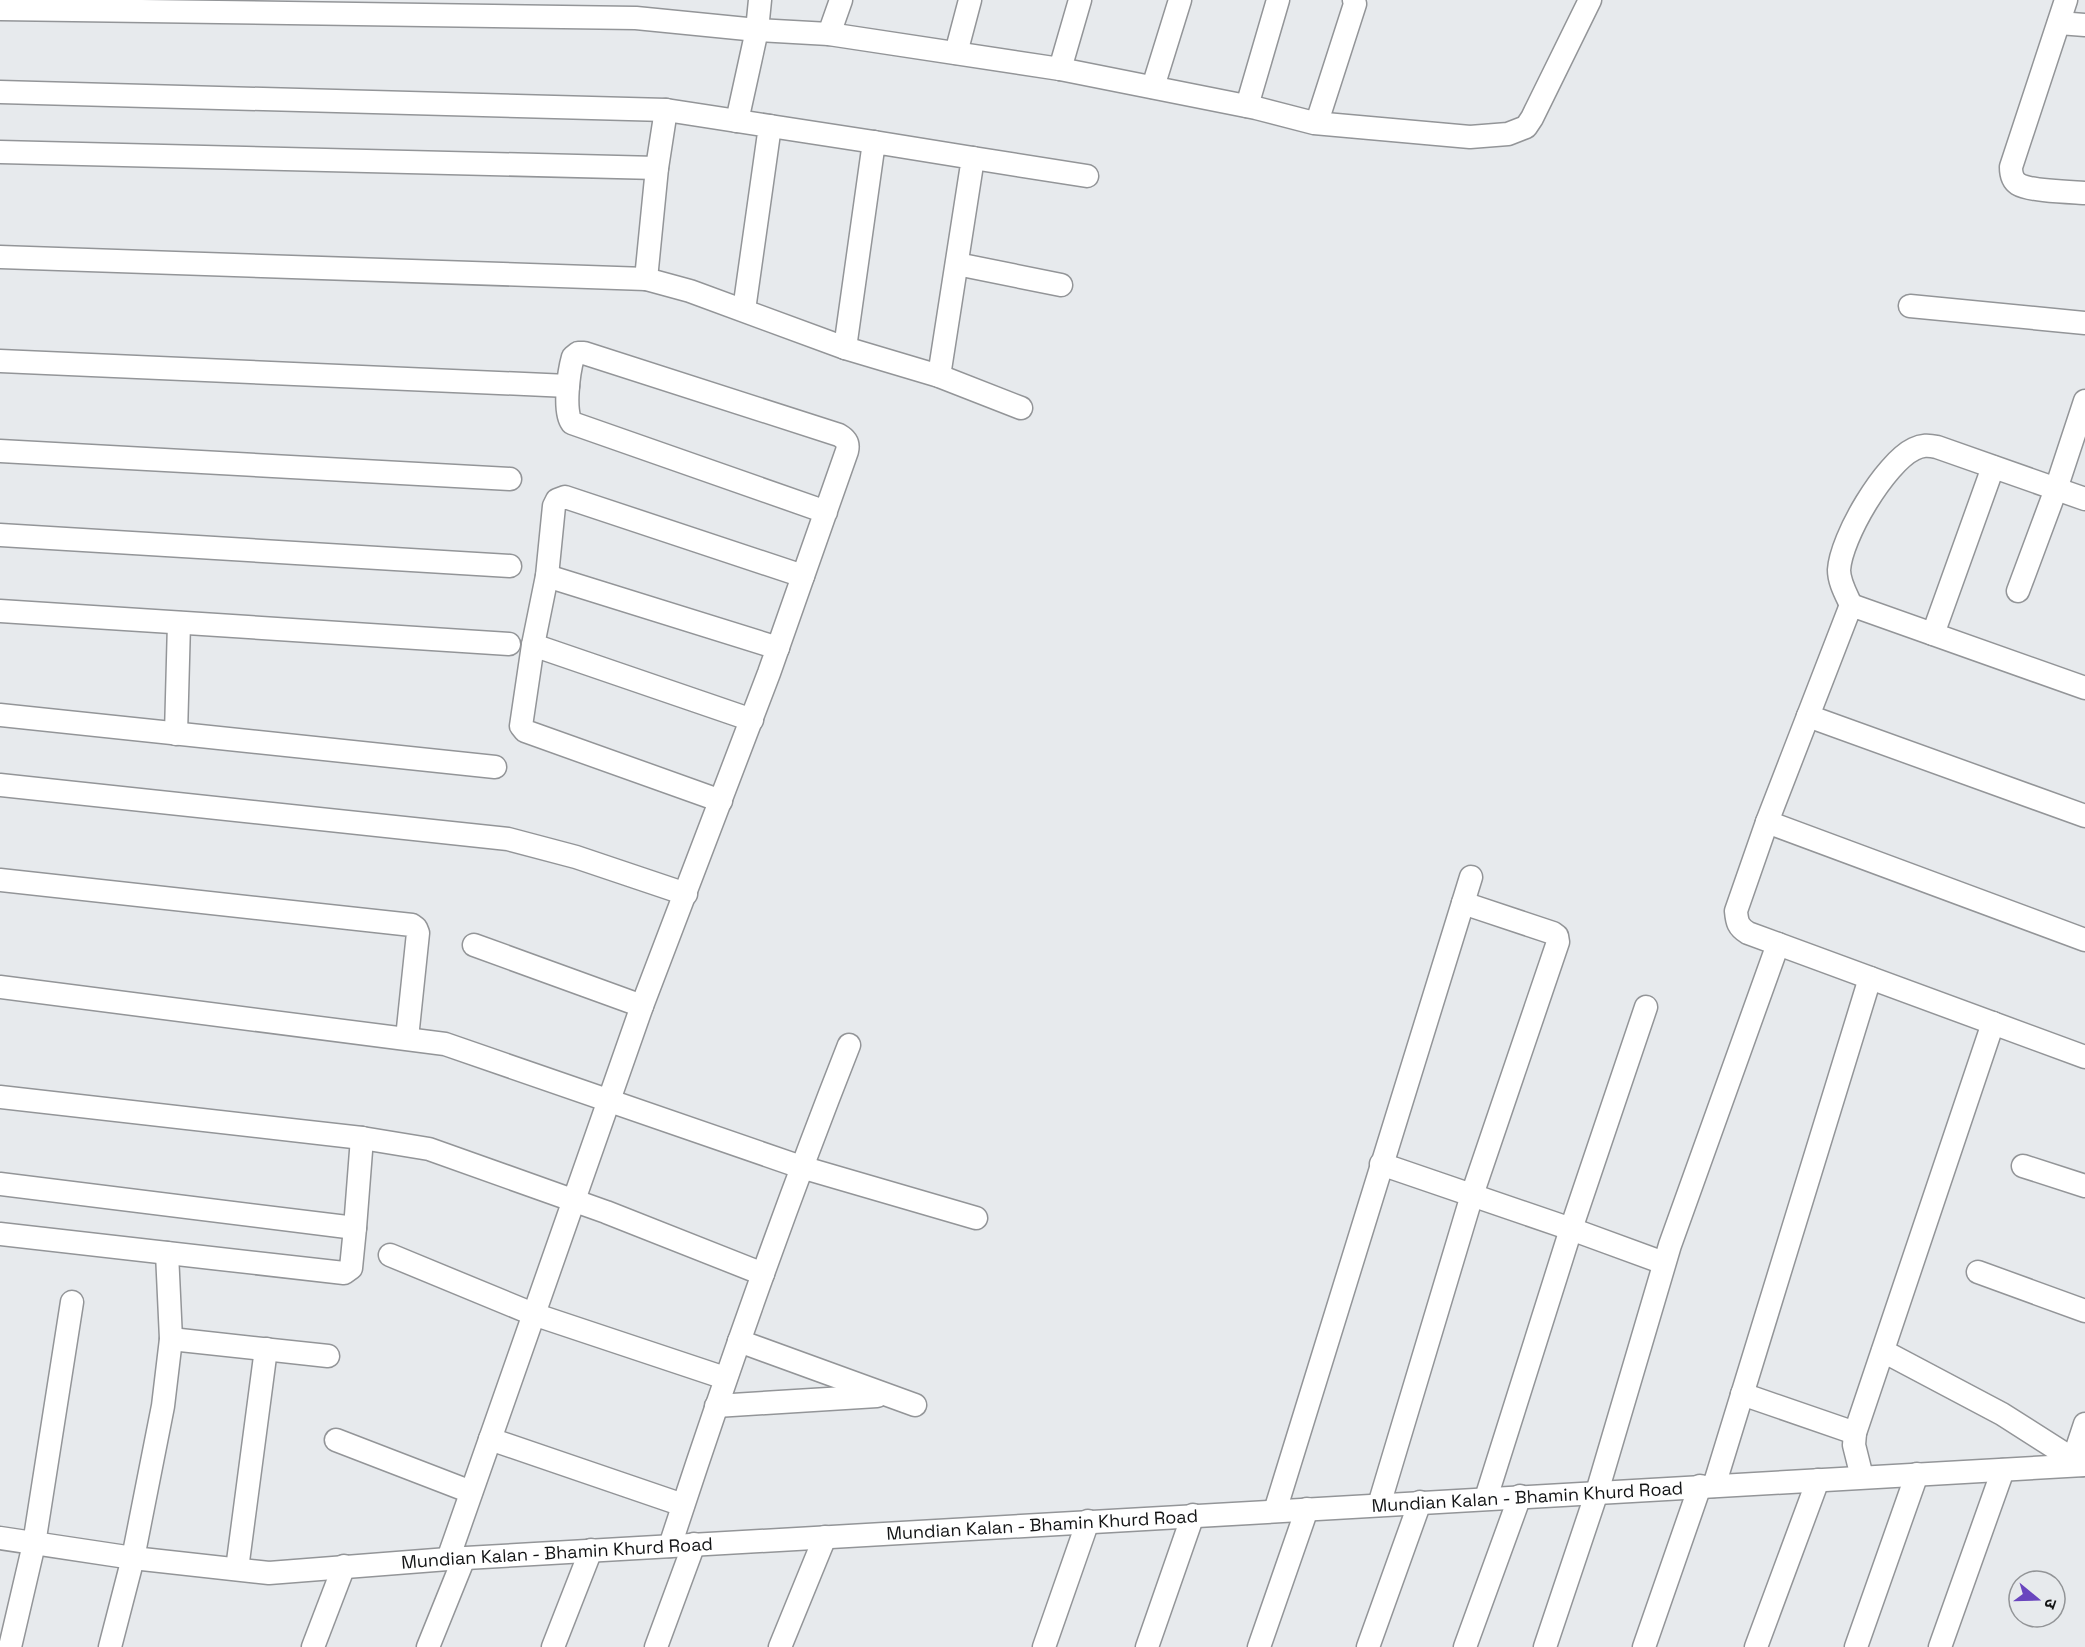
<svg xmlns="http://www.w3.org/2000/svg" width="2085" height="1647" viewBox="0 0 2085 1647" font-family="'Space Grotesk','Noto Sans Devanagari',sans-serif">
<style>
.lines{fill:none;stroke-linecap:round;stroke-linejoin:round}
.minor-casing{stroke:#939598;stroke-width:25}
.minor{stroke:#fff;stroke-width:22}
.labels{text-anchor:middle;stroke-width:5;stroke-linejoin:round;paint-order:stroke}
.street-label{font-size:18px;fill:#131415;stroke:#e7eaed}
</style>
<rect width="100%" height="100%" fill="#e7eaed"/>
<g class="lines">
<defs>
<g id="minor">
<path d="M2066,0L2011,167C2011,174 2012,180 2018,184C2029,191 2070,192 2085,193"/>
<path d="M0,9L636,18L757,30L829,34L1060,69L1256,108L1314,123L1470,137L1508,134L1526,127L1532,118L1590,0"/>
<path d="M2059,23L2085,25"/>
<path d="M829,34L841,0"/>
<path d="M956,53L970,0"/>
<path d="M1060,69L1080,0"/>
<path d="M1153,87L1180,0"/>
<path d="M0,92L666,110"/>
<path d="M1247,106L1278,0"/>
<path d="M737,121L757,30L760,0"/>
<path d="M1317,122L1355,4L1354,0"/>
<path d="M770,126L874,142"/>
<path d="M0,152L657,168"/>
<path d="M973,158L1087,176"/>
<path d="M0,257L646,279L690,291L845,348L939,376L1021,408"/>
<path d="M957,264L1061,285"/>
<path d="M646,279L657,168L666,110L770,126L744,310"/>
<path d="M1910,306L2085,323"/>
<path d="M845,348L874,142L973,158L939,376"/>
<path d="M0,361L568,386"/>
<path d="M0,451L510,479"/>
<path d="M0,535L510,566"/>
<path d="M547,576L778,648"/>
<path d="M2018,591L2056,489L2085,401"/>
<path d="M1851,605C1846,594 1839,582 1839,570C1841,537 1885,463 1914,449C1922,445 1928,445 1937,447L2085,499"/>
<path d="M0,611L509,644"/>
<path d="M1933,634L1993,467"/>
<path d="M533,645L752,720"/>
<path d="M2085,688L1851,605L1767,822L1736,911C1737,922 1738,927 1748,933L2085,1057"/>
<path d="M0,715L495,767"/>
<path d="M1808,716L2085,816"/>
<path d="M176,734L179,623"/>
<path d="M0,785L508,839L576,857L686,894"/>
<path d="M721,801L525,731L521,726L533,645L547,576L554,506L557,500L565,497L803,576"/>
<path d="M1767,822L2085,940"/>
<path d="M0,880L412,925L416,928L418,933L407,1038"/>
<path d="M474,945L642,1006"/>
<path d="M0,987L445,1044L801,1167L976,1218"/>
<path d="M0,1097L362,1138L429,1149L606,1212L763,1274"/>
<path d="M1381,1164L1571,1229L1664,1263"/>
<path d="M2023,1166L2085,1186"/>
<path d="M0,1184L355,1228L362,1138"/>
<path d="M0,1234L344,1273L351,1268L355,1228"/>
<path d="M390,1255L533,1314L725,1378"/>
<path d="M1978,1272L2085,1311"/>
<path d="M171,1339L328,1356"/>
<path d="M739,1341L915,1405"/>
<path d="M1883,1351L2002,1414L2082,1465"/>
<path d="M1742,1394L1855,1433"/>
<path d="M716,1406L877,1396"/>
<path d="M490,1439L683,1505"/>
<path d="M336,1440L471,1492"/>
<path d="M2073,1460L2085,1424"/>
<path d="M1862,1477L1854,1445L1855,1433L1993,1023"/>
<path d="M1714,1486L1870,978"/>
<path d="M1486,1498L1571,1229L1646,1007"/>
<path d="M1379,1505L1472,1195L1558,942L1557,936L1553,933L1463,903"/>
<path d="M1275,1511L1471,877"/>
<path id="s1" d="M0,1538L133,1558L269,1573L448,1559L2085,1465"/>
<path d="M670,1546C725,1377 784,1210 849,1045"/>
<path d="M448,1559L642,1006L769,673L847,451C849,443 846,439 839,435L584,353H578L573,357C569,371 563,412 572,423L826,512"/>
<path d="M237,1569L266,1349"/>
<path d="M10,1647L34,1544L72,1302"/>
<path d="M110,1647L133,1558L163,1406L171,1339L167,1253"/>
<path d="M313,1647L344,1566"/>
<path d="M428,1647L464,1558"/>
<path d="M553,1647L591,1550"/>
<path d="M656,1647L694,1544"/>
<path d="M780,1647L825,1537"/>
<path d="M1044,1647L1088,1521"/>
<path d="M1147,1647L1193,1515"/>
<path d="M1259,1647L1307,1509"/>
<path d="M1368,1647L1420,1502"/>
<path d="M1465,1647L1520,1496"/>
<path d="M1545,1647L1597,1492L1670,1245L1778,944"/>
<path d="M1644,1647L1700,1486"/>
<path d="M1756,1647L1818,1480"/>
<path d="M1856,1647L1917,1474"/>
<path d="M1940,1647L2003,1470"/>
</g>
</defs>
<use href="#minor" class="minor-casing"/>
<use href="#minor" class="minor"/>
</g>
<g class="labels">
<g class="street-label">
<text dy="6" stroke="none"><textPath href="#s1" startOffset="1532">Mundian Kalan - Bhamin Khurd Road</textPath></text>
<text dy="6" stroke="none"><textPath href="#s1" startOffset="1046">Mundian Kalan - Bhamin Khurd Road</textPath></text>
<text dy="6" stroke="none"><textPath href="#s1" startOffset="560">Mundian Kalan - Bhamin Khurd Road</textPath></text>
</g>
</g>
<g transform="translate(2037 1599) rotate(109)"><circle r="28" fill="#e7eaed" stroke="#929497" stroke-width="1.5"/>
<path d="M0-4.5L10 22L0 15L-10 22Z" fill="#6945be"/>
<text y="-9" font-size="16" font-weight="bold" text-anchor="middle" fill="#131415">उ</text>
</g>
</svg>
